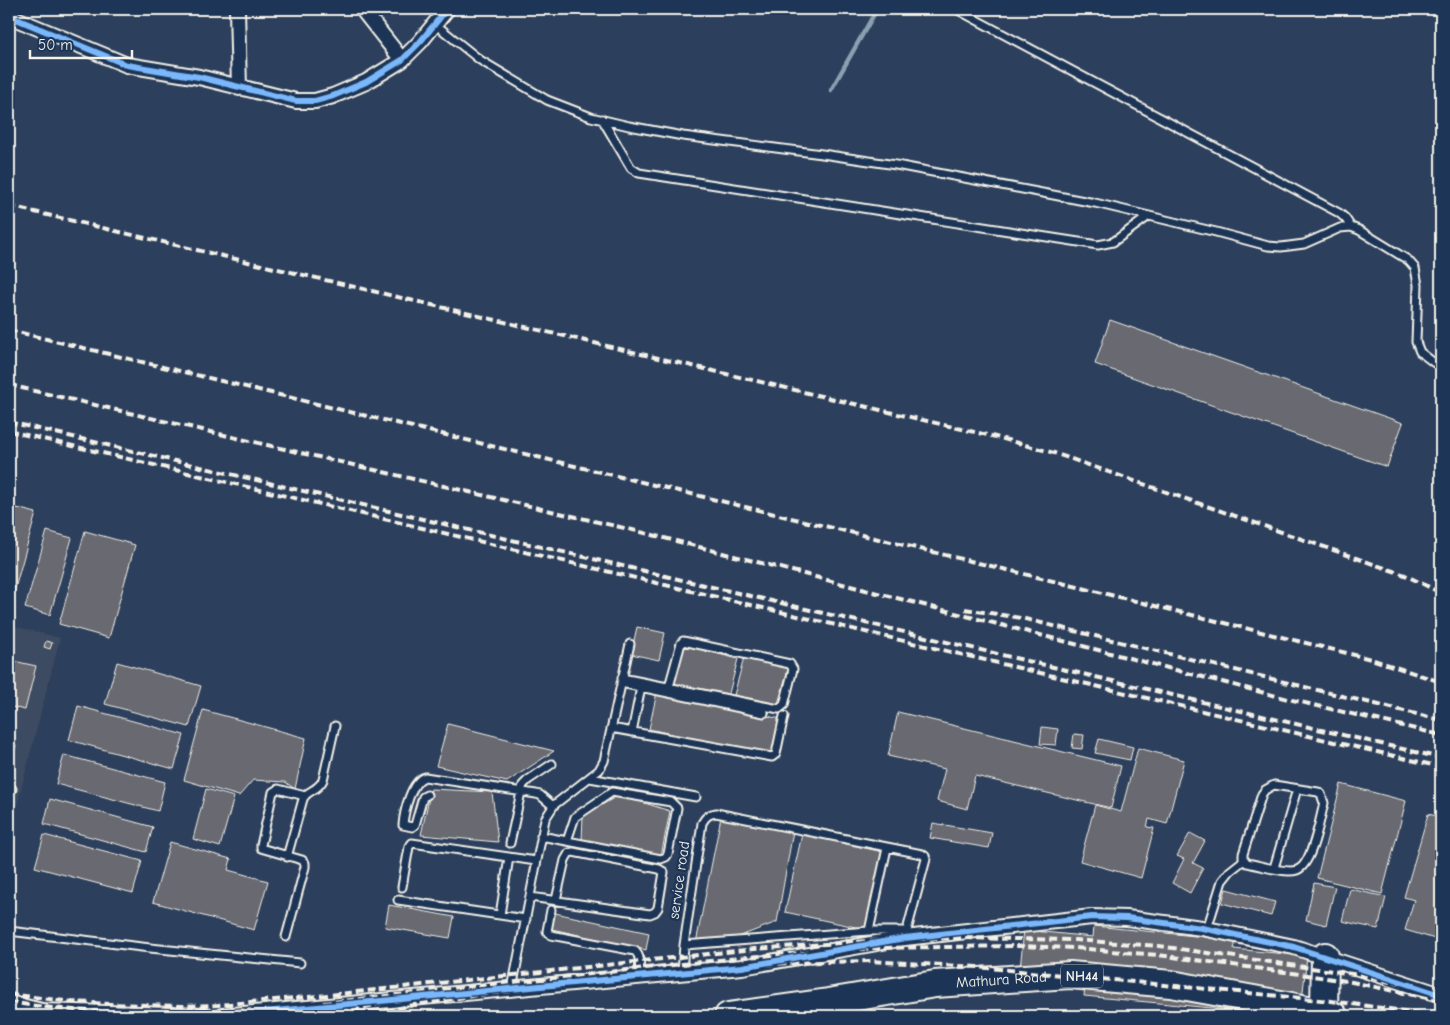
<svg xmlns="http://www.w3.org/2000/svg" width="1450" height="1025" viewBox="0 0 1450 1025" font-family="'Comic Neue',sans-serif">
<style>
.built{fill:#3e4c62}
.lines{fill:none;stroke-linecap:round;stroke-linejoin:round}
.stream{stroke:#8aa1b1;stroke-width:4.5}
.building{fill:#676971;stroke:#f4f1e8}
.lane-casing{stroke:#f4f1e8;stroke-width:11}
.street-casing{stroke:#f4f1e8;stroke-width:18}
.highway-casing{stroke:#f4f1e8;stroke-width:30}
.lane{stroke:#1d3557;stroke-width:7}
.street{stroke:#1d3557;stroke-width:14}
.highway{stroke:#1d3557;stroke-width:26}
.rail{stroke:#f4f1e8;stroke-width:4;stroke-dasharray:8 4;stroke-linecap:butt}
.cycleway-casing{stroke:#1d3557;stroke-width:9}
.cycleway{stroke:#7ab7fb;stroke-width:6}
.labels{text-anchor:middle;stroke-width:4.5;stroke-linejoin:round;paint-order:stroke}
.shield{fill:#1d3557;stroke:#b4b9bc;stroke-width:1}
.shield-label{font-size:14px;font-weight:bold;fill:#f4f1e8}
.street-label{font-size:15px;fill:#f4f1e8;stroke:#1d3557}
</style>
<rect width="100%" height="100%" fill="#2c3f5c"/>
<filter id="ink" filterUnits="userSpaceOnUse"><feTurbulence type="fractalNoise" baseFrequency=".02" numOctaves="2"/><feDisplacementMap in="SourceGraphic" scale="10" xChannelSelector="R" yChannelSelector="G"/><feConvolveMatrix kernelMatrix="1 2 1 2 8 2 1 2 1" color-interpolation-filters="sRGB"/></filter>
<g filter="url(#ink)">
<path class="built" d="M9,625L60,638L17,805L9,803Z"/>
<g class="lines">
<path class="stream" d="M831,90L877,9"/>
</g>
<path class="building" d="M1110,320L1403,423L1387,467L1095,364Z
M9,506L36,513L9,610Z
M47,531L72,538L50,615L25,608Z
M85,531L135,545L109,638L59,624Z
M637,627L665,633L659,660L631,654Z
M46,641L52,643L50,649L44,647Z
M683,645L738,659L728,697L673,684Z
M745,654L789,666L777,707L734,695Z
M9,660L36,666L25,710L12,707L9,719Z
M117,662L201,686L189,727L105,704Z
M657,692L781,719L771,756L649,729Z
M78,706L184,735L174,769L69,740Z
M203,710L306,738L295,789L285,782L253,780L239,796L184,780Z
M898,712L1121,766L1111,808L975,776L967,809L937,801L945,769L888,756Z
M448,724L554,751L507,782L436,766Z
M1042,727L1058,729L1056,745L1040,744Z
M1074,734L1084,735L1082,749L1072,748Z
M1099,739L1133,747L1130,760L1095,753Z
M9,743L16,745L9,771Z
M1138,748L1184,760L1167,824L1149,819L1147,827L1154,828L1141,878L1080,861L1095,805L1121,812Z
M64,755L165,782L158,811L56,784Z
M1341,784L1406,801L1382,894L1317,878Z
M206,789L234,797L220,847L193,839Z
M431,789L492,792L498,842L421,835Z
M619,795L670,811L661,856L582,840L583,816Z
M50,799L153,827L146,852L44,824Z
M1428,814L1441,817V916L1435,939L1405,930L1414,900L1404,897Z
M721,817L793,831L777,922L730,940L696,943Z
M933,823L992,833L989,848L930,838Z
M1190,833L1205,841L1193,863L1203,868L1190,893L1172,883L1184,859L1177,856Z
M802,834L883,852L865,929L785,912Z
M44,835L142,861L133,893L35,867Z
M170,842L231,859L228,870L268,881L254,930L153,902Z
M1314,883L1335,887L1326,925L1306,920Z
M1226,889L1275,902L1271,916L1222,903Z
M1350,889L1386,897L1378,929L1342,921Z
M389,905L454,917L450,938L385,927Z
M555,913L649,933L646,950L552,929Z
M1094,926L1236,940L1234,949L1307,956L1301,1009L1234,1002L1233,1010L1084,996L1085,985L1019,979L1024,930L1093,937Z"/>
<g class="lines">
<defs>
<path id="lane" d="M956,9L1339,213L1345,218L1351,227
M435,24L480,60L547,100L591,117L629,126L683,136L822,154L896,165L1095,203L1216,232L1268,246L1281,247L1304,244L1340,228L1351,227L1359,230L1408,260L1415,268L1418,285L1416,342L1420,352L1433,362L1441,366
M602,119L631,168L639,173L1098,245L1113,242L1149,216
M622,678L779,709L784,705L793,669L790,664L683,641L681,643L669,687
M621,683L764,713
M611,728L772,757L776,754L784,716
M632,732L641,687
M590,778L696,797
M1274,785L1318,792L1321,794L1324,803C1320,819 1312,865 1297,870C1285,874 1259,865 1247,863L1243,858V854L1262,794L1265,790Z
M9,788L12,789
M427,795L423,797L415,825L412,827L403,825C404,812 411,781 425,777L536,794L540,795L553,806
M541,836L661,859L666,857L668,854L677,808L671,802L612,792L575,817L567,841
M510,843L521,792L523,785L528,780L552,764
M287,857L303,799C308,789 317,792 323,780L335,726
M1274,868L1297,789
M402,887L409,847L412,843L536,861
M530,897L650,914L655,912L658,908L664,872L659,869L573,852L569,853L565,860L556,900
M398,900L526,919
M551,910L547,931L551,935L635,951C642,957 639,969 639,977
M500,915L509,857
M1207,929L1222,881L1230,871L1244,860
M9,931L150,948L300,963
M869,931L887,848
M286,937L305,867V863L302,860L264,849L261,848V845L273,792L278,789L305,796
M905,938L926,859L925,856L922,854L716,813C709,814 706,816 702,823L684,945L869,931H906
M682,973L684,945
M512,989L545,819L554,805L599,770L604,761L630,644"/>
<path id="street" d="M237,9L239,88
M362,9L402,60
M9,16L127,65L199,77L296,101H315L333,96L366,82L402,60L420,42L447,9
M9,1003L42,1011L206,1016
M222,1016L742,967L905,938L1092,917L1127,918L1202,928L1294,947L1441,995"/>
<g id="highway">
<path d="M1324,1012L1325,956"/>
<path id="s1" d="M728,1016L828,1002L935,984L1070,975L1171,984L1324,1012L1334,1016"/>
</g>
</defs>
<use href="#lane" class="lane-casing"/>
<use href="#street" class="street-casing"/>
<use href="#highway" class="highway-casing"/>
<use href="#lane" class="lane"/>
<use href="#street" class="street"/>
<use href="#highway" class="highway"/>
<path class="rail" d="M9,206L1000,438L1054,453L1405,575L1441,593
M9,330L1070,585L1371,659L1441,682
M9,385L637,531L1288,699L1441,735
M9,422L1441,758
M9,431L1441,767
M965,609L1021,618L1441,720
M9,994L72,1002L110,1004L181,1006L218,1005L329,995L754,949L883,940L960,938L1075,940L1159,946L1353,974L1441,993
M9,1002C89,1015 170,1016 251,1010
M323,1003L747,957L874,948L1018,946L1075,948L1158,955L1307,975L1352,982L1441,1001
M329,1016L382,1003
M362,1016L414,1005L477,995L682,972L786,963L869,961L978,967L1331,1001L1441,1016"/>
<defs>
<path id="cycleway" d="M9,16L127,65L199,77L296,101H315L333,96L366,82L402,60L420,42L447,9
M222,1016L742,967L905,938L1092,917L1127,918L1202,928L1294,947L1441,995"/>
</defs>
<use href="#cycleway" class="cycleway-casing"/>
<use href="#cycleway" class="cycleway"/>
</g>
</g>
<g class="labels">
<rect class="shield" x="1061" y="964.5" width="42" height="23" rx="4"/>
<g class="shield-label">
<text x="1082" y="981">NH44</text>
</g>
<g class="street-label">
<text transform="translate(679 880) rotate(-82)" y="5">service road</text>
<text dy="5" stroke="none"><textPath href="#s1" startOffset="276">Mathura Road</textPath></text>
</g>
</g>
<rect width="1450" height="1025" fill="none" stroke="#1d3557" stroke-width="30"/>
<rect x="15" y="15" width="1420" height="995" fill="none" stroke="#f4f1e8" stroke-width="2" filter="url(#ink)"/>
<path d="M30 50v8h102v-8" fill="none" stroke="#f4f1e8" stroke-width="2.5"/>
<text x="38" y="50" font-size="15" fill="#f4f1e8" stroke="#1d3557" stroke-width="4" paint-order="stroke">50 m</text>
</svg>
